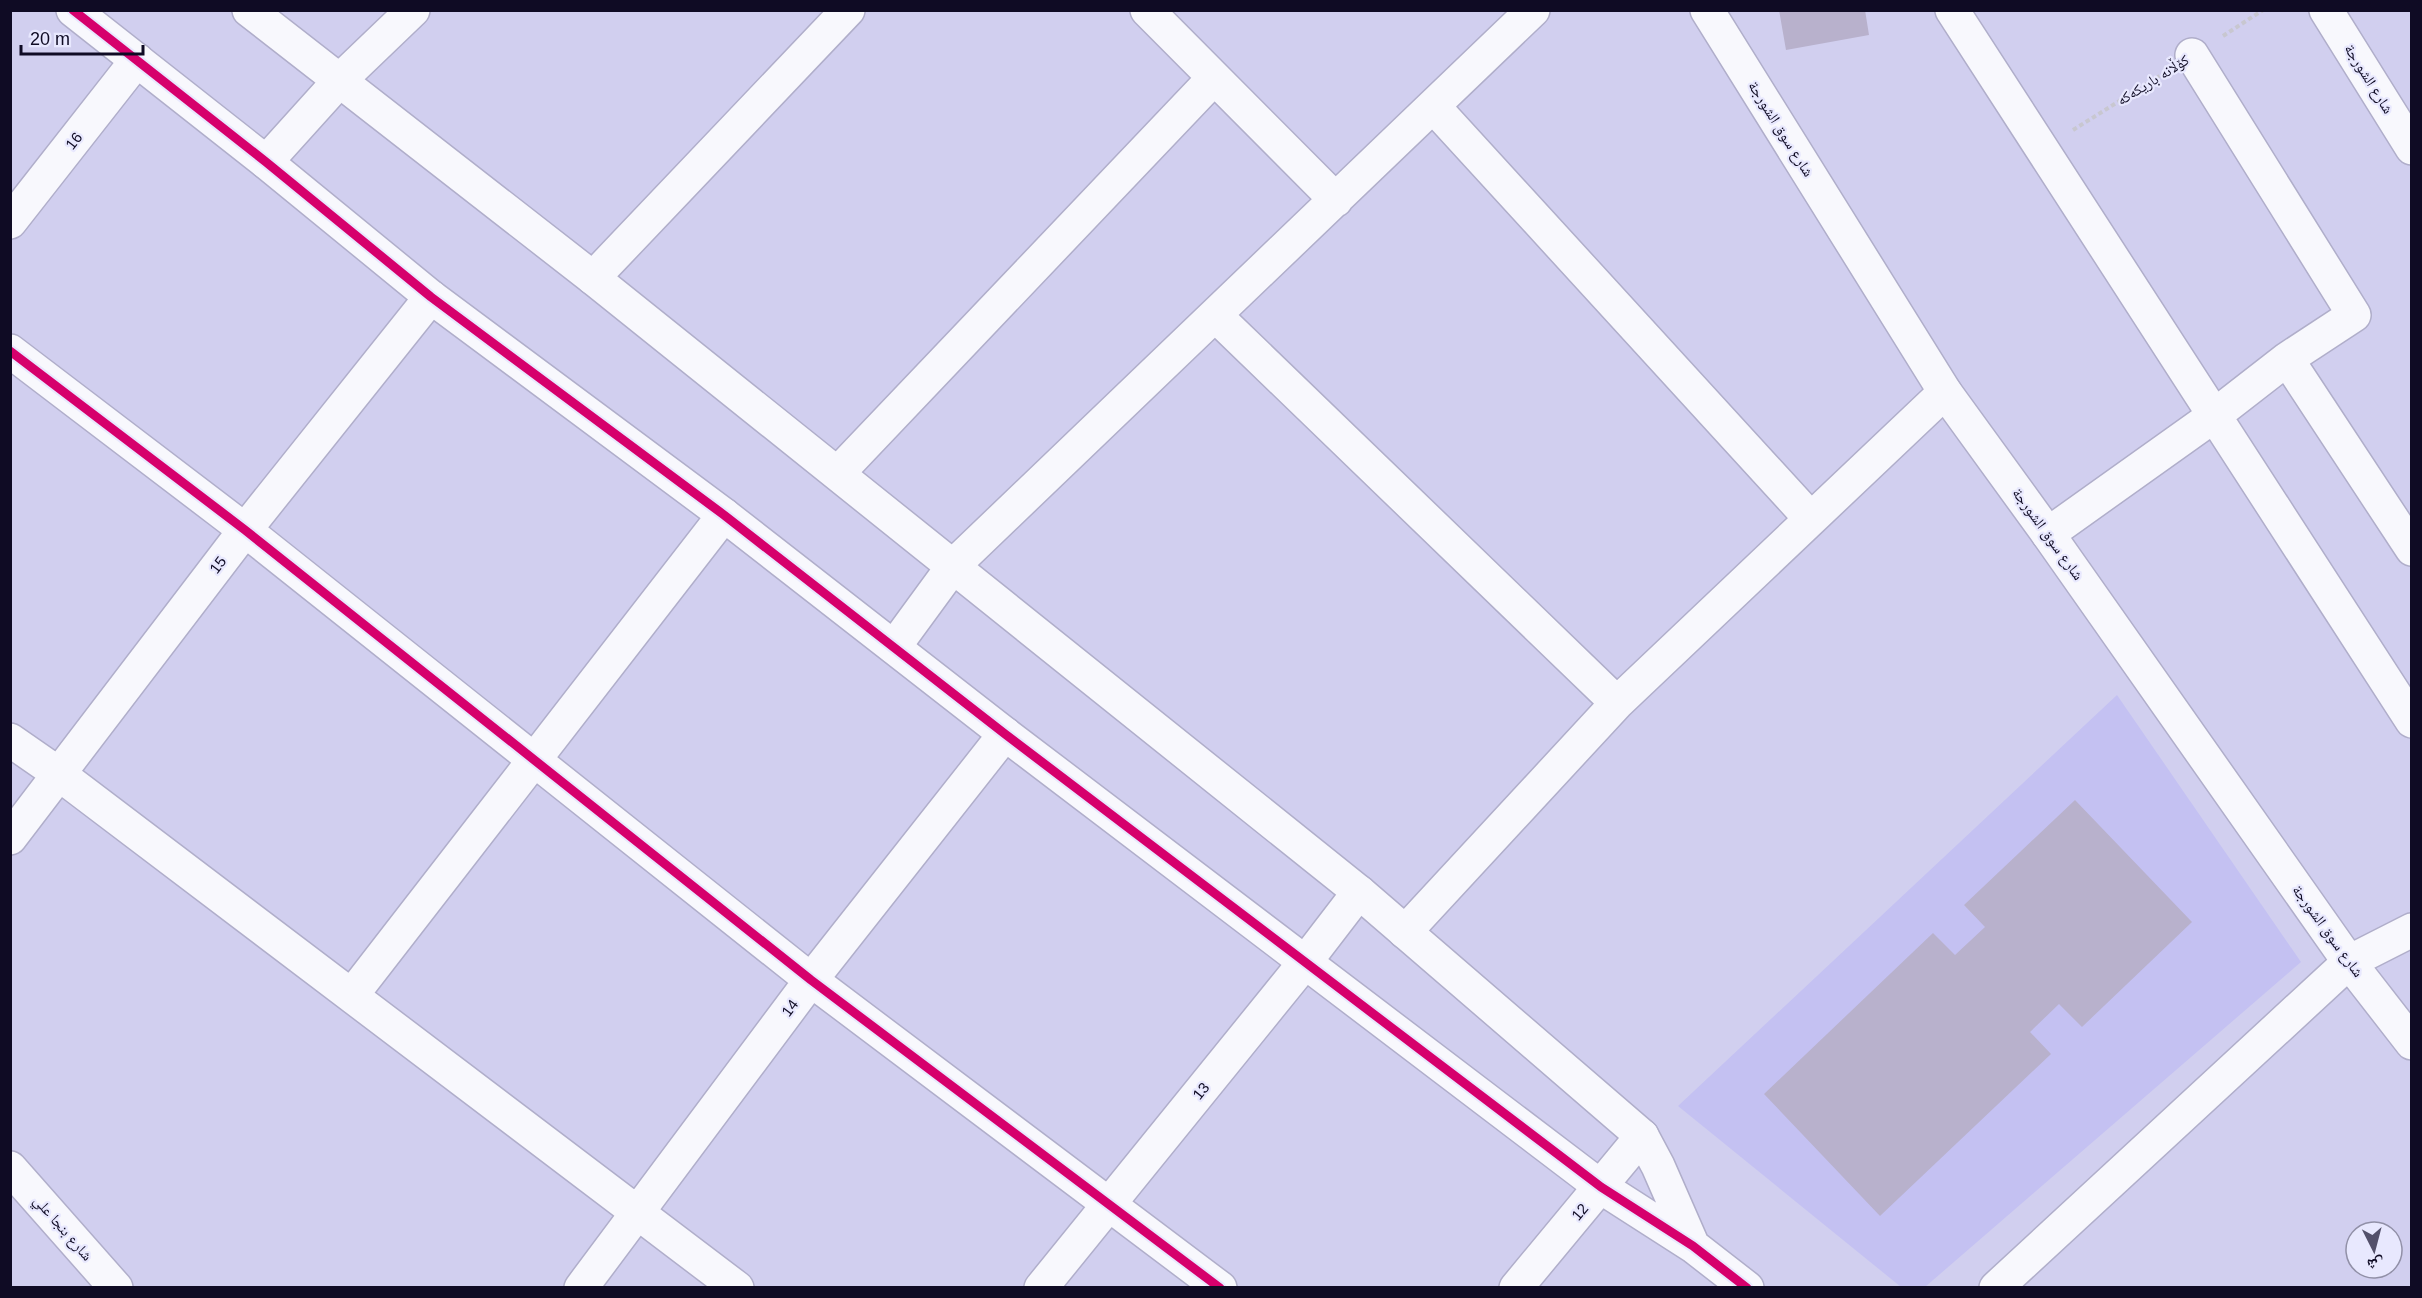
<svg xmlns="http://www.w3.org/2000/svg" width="2422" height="1298" viewBox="0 0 2422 1298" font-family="Arial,'Noto Naskh Arabic',sans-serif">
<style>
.built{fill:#c4c1f2}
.building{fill:#b8b1cc}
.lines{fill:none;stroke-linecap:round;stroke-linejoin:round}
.street-casing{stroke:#b0aeca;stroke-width:36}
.secondary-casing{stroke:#b0aeca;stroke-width:36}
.primary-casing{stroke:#b0aeca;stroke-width:36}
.path{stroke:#c8c7d0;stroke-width:4;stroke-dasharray:4.5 3;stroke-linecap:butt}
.street{stroke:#f8f8fd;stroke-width:33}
.secondary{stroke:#f8f8fd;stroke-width:33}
.primary{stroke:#f8f8fd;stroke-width:33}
.cycleway-casing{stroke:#e8e8fe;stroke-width:13}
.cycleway{stroke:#d6006c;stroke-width:9}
.labels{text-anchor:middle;stroke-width:4.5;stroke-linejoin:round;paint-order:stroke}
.street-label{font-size:15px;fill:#0f0b24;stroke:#e8e8fe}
</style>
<rect width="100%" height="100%" fill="#d1cfef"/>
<path class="built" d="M2117,695L2301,962L1925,1287H1901L1678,1106Z"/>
<path class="building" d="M1779,10H1865L1869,35L1786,50Z
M2075,800L2192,922L2082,1027L2059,1004L2030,1032L2051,1054L1880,1216L1764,1094L1933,933L1955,955L1985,927L1964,905Z"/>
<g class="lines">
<defs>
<path id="street" d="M1147,10L1336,200
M1952,10L2412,721
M2192,55L2354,315L2287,359L2412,549
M1433,106L1811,519
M266,162L340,80L413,10
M10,222L137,60
M593,278L848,10
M1215,315L1617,703
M10,351L245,530L811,980L1220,1288
M838,473L1214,78
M2048,534L2215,415L2287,359
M894,647L954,565L1533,10
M10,740L59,774L737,1288
M10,838L245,530L431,297
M1405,932L1617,703L1945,392
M352,995L724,515
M581,1288L811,980L1005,734
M1041,1288L1306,961L1359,892
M1516,1288L1642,1136
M1996,1288L2349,962L2412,930"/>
<path id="secondary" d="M73,10L266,162L431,297L724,515L1005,734L1601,1187L1693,1246L1747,1288
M249,10L593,278L1359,892L1642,1136L1658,1166L1693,1246
M1707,10L1945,392L2048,534L2349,962L2412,1043
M10,1168L116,1288"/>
<path id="primary" d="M2326,10L2412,148"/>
</defs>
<use href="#street" class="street-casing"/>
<use href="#secondary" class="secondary-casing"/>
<use href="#primary" class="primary-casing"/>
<path class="path" d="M2223,36L2263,10
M2073,130L2161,75"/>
<use href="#street" class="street"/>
<use href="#secondary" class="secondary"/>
<use href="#primary" class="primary"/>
<defs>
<path id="cycleway" d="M73,10L266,162L431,297L724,515L1005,734L1601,1187L1693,1246L1747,1288
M10,351L245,530L811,980L1220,1288"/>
</defs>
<use href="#cycleway" class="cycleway-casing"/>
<use href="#cycleway" class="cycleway"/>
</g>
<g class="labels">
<g class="street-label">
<text transform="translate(2369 79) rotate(58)" y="5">شارع الشورجة</text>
<text transform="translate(2153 80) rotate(-32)" y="5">کۆڵانە باریکەکە</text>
<text transform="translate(1781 129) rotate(58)" y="5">شارع سوق الشورجة</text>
<text transform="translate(74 141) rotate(-52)" y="5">16</text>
<text transform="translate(2048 534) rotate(54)" y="5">شارع سوق الشورجة</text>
<text transform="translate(218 565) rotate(-53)" y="5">15</text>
<text transform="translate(2328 931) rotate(54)" y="5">شارع سوق الشورجة</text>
<text transform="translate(790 1008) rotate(-53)" y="5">14</text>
<text transform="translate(1201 1091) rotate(-51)" y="5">13</text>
<text transform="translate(1580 1212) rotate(-50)" y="5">12</text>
<text transform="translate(63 1228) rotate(49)" y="5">شارع بنجا علي</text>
</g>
</g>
<rect width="2422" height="1298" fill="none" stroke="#0f0b24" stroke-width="24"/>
<g transform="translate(2374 1250) rotate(174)"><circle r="28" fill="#e8e8fe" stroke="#9190a7" stroke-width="1.5"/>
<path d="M0-4.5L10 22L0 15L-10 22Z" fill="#53506b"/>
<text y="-9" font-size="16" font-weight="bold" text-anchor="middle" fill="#0f0b24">ش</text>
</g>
<path d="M21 45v9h122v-9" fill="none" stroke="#0f0b24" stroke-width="3"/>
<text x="30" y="45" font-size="18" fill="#0f0b24" stroke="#e8e8fe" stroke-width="4.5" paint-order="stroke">20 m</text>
</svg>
